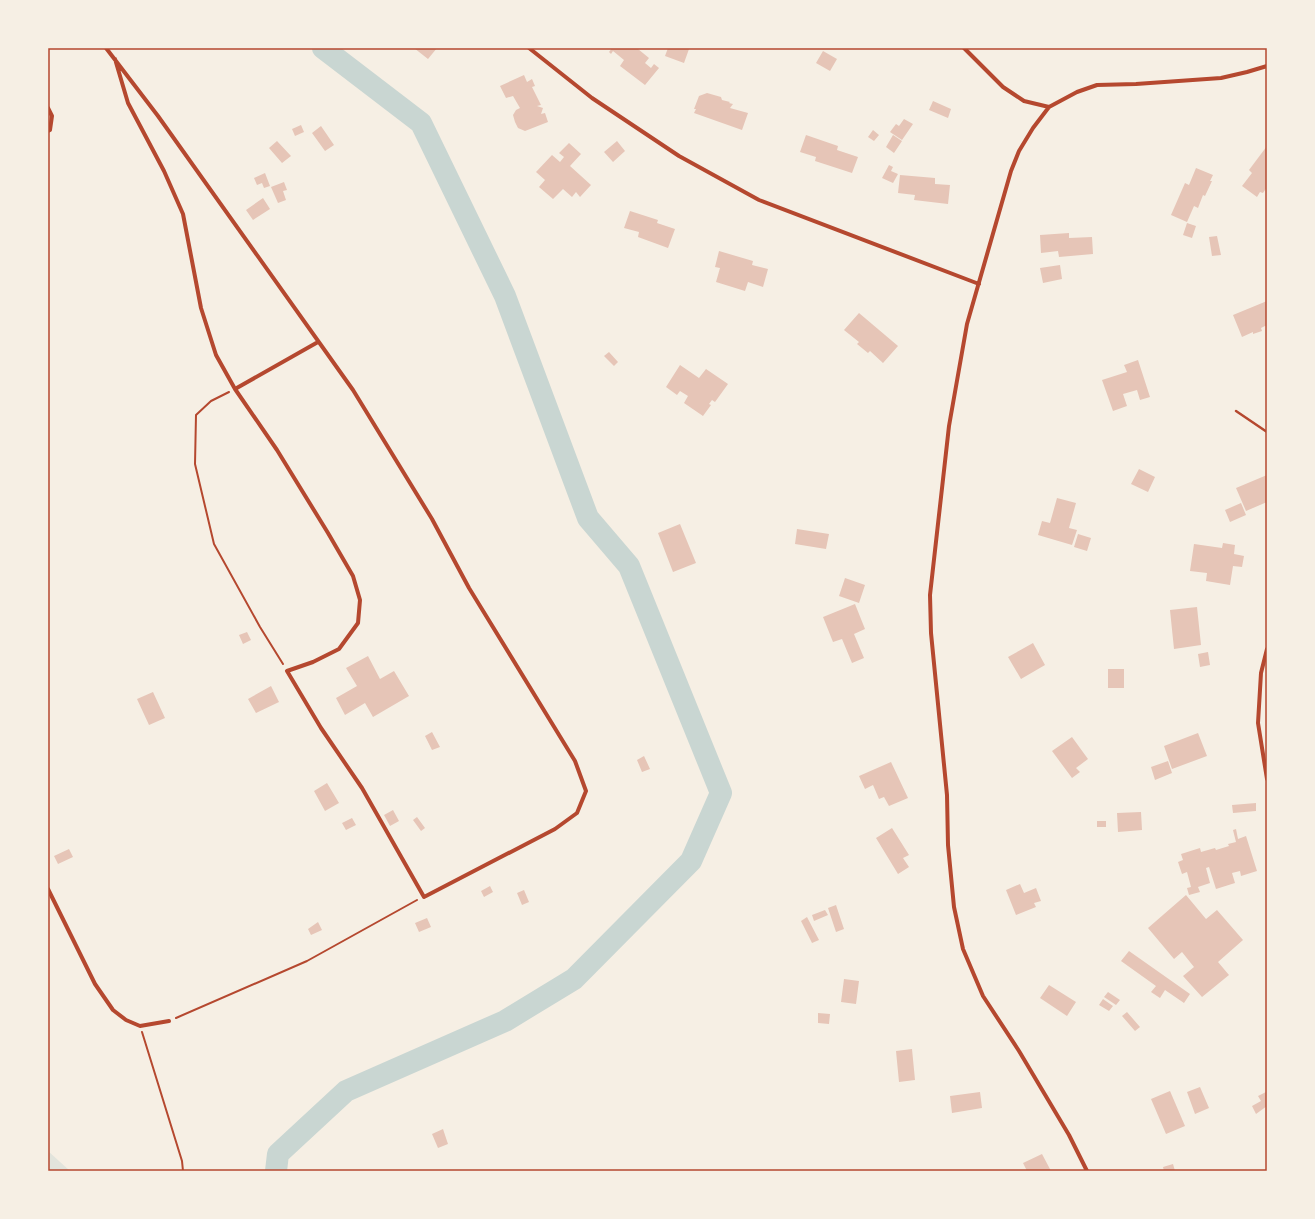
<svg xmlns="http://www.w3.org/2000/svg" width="1315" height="1219" viewBox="0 0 1315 1219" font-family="'Varela Round',sans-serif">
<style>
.green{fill:#e2e4dc}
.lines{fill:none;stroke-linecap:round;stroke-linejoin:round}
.river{stroke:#c9d6d2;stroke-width:22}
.building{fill:#e6c5b7}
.path{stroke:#b5482f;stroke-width:2}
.service{stroke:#b5482f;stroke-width:2.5}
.minor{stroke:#b5482f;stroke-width:4}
.neatline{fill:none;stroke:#b5482f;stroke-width:1.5}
</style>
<rect width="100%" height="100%" fill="#f6efe4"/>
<path class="green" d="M48,1151L70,1171H48Z"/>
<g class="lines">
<path class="river" d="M276,1171L278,1154L346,1091L505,1021L574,979L691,861L721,793L629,566L588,518L505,296L421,123L323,48"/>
</g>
<path class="building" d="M414,48H437L428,59Z
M612,48H639L638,49L649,58L645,63L651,68L654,64L659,68L645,85L620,66L624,60L613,51L611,54L609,52Z
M668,48H686L689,49L684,63L665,56Z
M823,51L837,59L830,71L816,63Z
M524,75L527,82L532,79L535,86L532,87L541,105L537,106L543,108L541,114L545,113L548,122L525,131L518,128L515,122L513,115L516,110L520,108L513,96L506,98L500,86Z
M707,93L721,97L722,100L730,102L729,103L733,104L730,108L748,113L742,130L694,113L696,109H694L699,96Z
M933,101L951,109L948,118L929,110Z
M904,119L913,124L902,140L890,132L896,124L899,126Z
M301,125L304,132L295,136L292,129Z
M321,126L334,145L325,151L312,133Z
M873,130L879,135L874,141L868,137Z
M806,135L838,146L837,150L858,157L852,173L815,161L816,157L800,152Z
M893,135L902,141L894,153L886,147Z
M277,141L291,156L282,163L269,148Z
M617,141L625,151L613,162L604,152Z
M569,143L581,154L570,166L591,185L580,197L576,192L572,197L563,189L553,199L539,187L545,180L536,172L552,155L560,162L564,157L559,153Z
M1267,146V187L1263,193L1260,192L1257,197L1242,186L1252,173L1249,170Z
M889,165L893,167L891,171L898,174L893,183L882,178Z
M1196,168L1213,175L1210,181H1212L1205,196L1203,195L1198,208L1194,206L1187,222L1171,215L1185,183L1189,185Z
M265,173L270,186L264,188L262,183L257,185L254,178Z
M900,175L935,178V184L950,185L948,204L914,200L915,195L898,193Z
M284,182L287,190L283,191L286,200L278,203L271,187Z
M263,198L270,209L253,220L246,210Z
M630,211L658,220L657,223L675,229L668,248L638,237L639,232L624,228Z
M1187,223L1196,226L1192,238L1183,235Z
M1069,233V238L1092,237L1093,254L1059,257L1058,251L1041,253L1040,235Z
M1217,236L1221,255L1212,256L1209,237Z
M719,251L753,261L752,265L768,269L763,287L748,282L745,291L716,282L720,268L715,267Z
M1060,265L1062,279L1043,283L1040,268Z
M1267,301V325L1261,328L1262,331L1253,334V332L1242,337L1233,315Z
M859,313L898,346L883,363L870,351L868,353L857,344L859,342L844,330Z
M609,352L618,362L614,366L604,356Z
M1138,360L1150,397L1140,400L1137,390L1123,394L1127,406L1113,411L1102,380L1127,372L1124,365Z
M680,365L699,378L706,369L728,384L715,402L712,400L709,404L711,405L703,416L684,403L688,396L680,391L677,395L666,387Z
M1139,469L1155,477L1148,492L1131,484Z
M1267,475V502L1246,511L1236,488Z
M1057,498L1076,503L1069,528L1077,530L1072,545L1038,535L1042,521L1050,523Z
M1241,503L1246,515L1230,522L1225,510Z
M680,524L696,563L673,572L658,533Z
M797,529L829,534L826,549L795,544Z
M1078,534L1091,538L1087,551L1074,547Z
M1223,543L1235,545L1234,554L1244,556L1242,567L1233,566L1230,585L1206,581L1207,573L1190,571L1194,544L1222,548Z
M845,578L865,585L859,603L839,596Z
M855,604L865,629L854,634L864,658L852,663L842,639L833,642L823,617Z
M1197,607L1201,645L1174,649L1170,610Z
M247,632L251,640L243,644L239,635Z
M1033,643L1045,665L1021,679L1008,657Z
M1208,652L1210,665L1200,667L1198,654Z
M368,656L380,679L394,671L409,696L373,717L365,703L345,715L336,698L357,686L346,668Z
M1108,669H1124V688H1108Z
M271,686L279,702L256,713L248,699Z
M153,692L165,718L149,725L137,699Z
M432,732L440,747L432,750L425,736Z
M1198,733L1207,756L1172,769L1164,746Z
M1072,737L1088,759L1076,768L1080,772L1072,778L1052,751Z
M644,756L650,769L642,772L637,760Z
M1168,761L1172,773L1155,780L1151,767Z
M891,762L908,798L889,806L884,797L879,799L873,785L865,789L859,776Z
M327,783L339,803L325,811L314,791Z
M1256,803V811L1233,813L1232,805Z
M393,810L399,821L390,826L384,815Z
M1141,812L1142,830L1118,832L1117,813Z
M417,817L425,828L421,831L413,820Z
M352,818L356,825L346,830L342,823Z
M1097,821H1106V827H1097Z
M892,828L909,855L903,858L909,867L898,874L876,838Z
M1236,829L1238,839L1246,836L1257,871L1241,876L1240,871L1232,873L1235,883L1216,889L1209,867L1206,868L1210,883L1198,887L1200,892L1189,895L1187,888L1191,887L1187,872L1182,874L1178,862L1183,860L1181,854L1200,848L1201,852L1215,848L1216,850L1229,846L1228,844L1236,842L1233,830Z
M69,849L73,857L58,864L54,856Z
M1020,884L1024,893L1036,888L1041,901L1034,903L1036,907L1016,915L1006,890Z
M490,886L493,892L484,897L481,891Z
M524,890L529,902L522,905L517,893Z
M1186,895L1206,919L1217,910L1243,940L1218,962L1229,975L1202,997L1183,976L1194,967L1182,952L1174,959L1148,928Z
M836,905L844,929L836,932L828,908Z
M825,910L828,915L814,921L812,915Z
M807,917L819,940L812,943L801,921Z
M427,918L431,927L419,932L415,923Z
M318,922L322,930L311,935L308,929Z
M1129,951L1190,994L1184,1003L1165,990L1160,998L1151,992L1156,986L1121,961Z
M844,979L859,981L856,1004L841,1002Z
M1049,985L1076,1002L1067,1016L1040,998Z
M1108,992L1120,1000L1116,1005L1104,997Z
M1103,999L1113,1006L1109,1011L1099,1005Z
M1127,1012L1140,1027L1135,1031L1122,1016Z
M818,1013L830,1014L829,1024L818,1023Z
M912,1049L915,1080L899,1082L896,1051Z
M1200,1087L1209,1108L1195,1114L1187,1092Z
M1170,1091L1185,1126L1166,1134L1151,1099Z
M980,1092L982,1108L952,1113L950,1096Z
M1266,1092L1267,1094V1106L1256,1114L1252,1106L1261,1101L1258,1096Z
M443,1129L448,1144L438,1148L432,1134Z
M1042,1154L1051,1171H1027L1023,1163Z
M1173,1164L1175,1171H1164L1163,1167Z"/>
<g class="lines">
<path class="path" d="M229,392L211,401L196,415L195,464L214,544L260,627L283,664
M176,1018L307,961L417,900
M142,1032L182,1161L183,1171"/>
<path class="service" d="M1236,411L1267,432"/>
<path class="minor" d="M106,48L158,116L353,390L432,519L469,588L575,761L586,791L577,813L555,829L424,897L362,788L321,728L287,671L313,662L339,649L358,623L360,600L353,576L328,533L277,450L235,389L216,355L201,308L183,214L164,171L128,103L115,59
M529,48L592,98L679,156L759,200L979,284
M964,48L1003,87L1024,101L1049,107
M48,108L52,116L50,130L48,131
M235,389L318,342
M1267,649L1261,673L1258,723L1267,779
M48,889L95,984L113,1010L126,1020L140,1026L169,1021
M1087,1171L1069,1135L1019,1051L983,996L963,949L954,907L948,845L947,795L931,633L930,595L949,426L967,324L1011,171L1019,151L1033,128L1049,107L1077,92L1097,85L1136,84L1221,78L1247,72L1267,66"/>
</g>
<rect width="1315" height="1219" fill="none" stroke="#f6efe4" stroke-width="98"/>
<rect x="49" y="49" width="1217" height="1121" class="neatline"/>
</svg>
